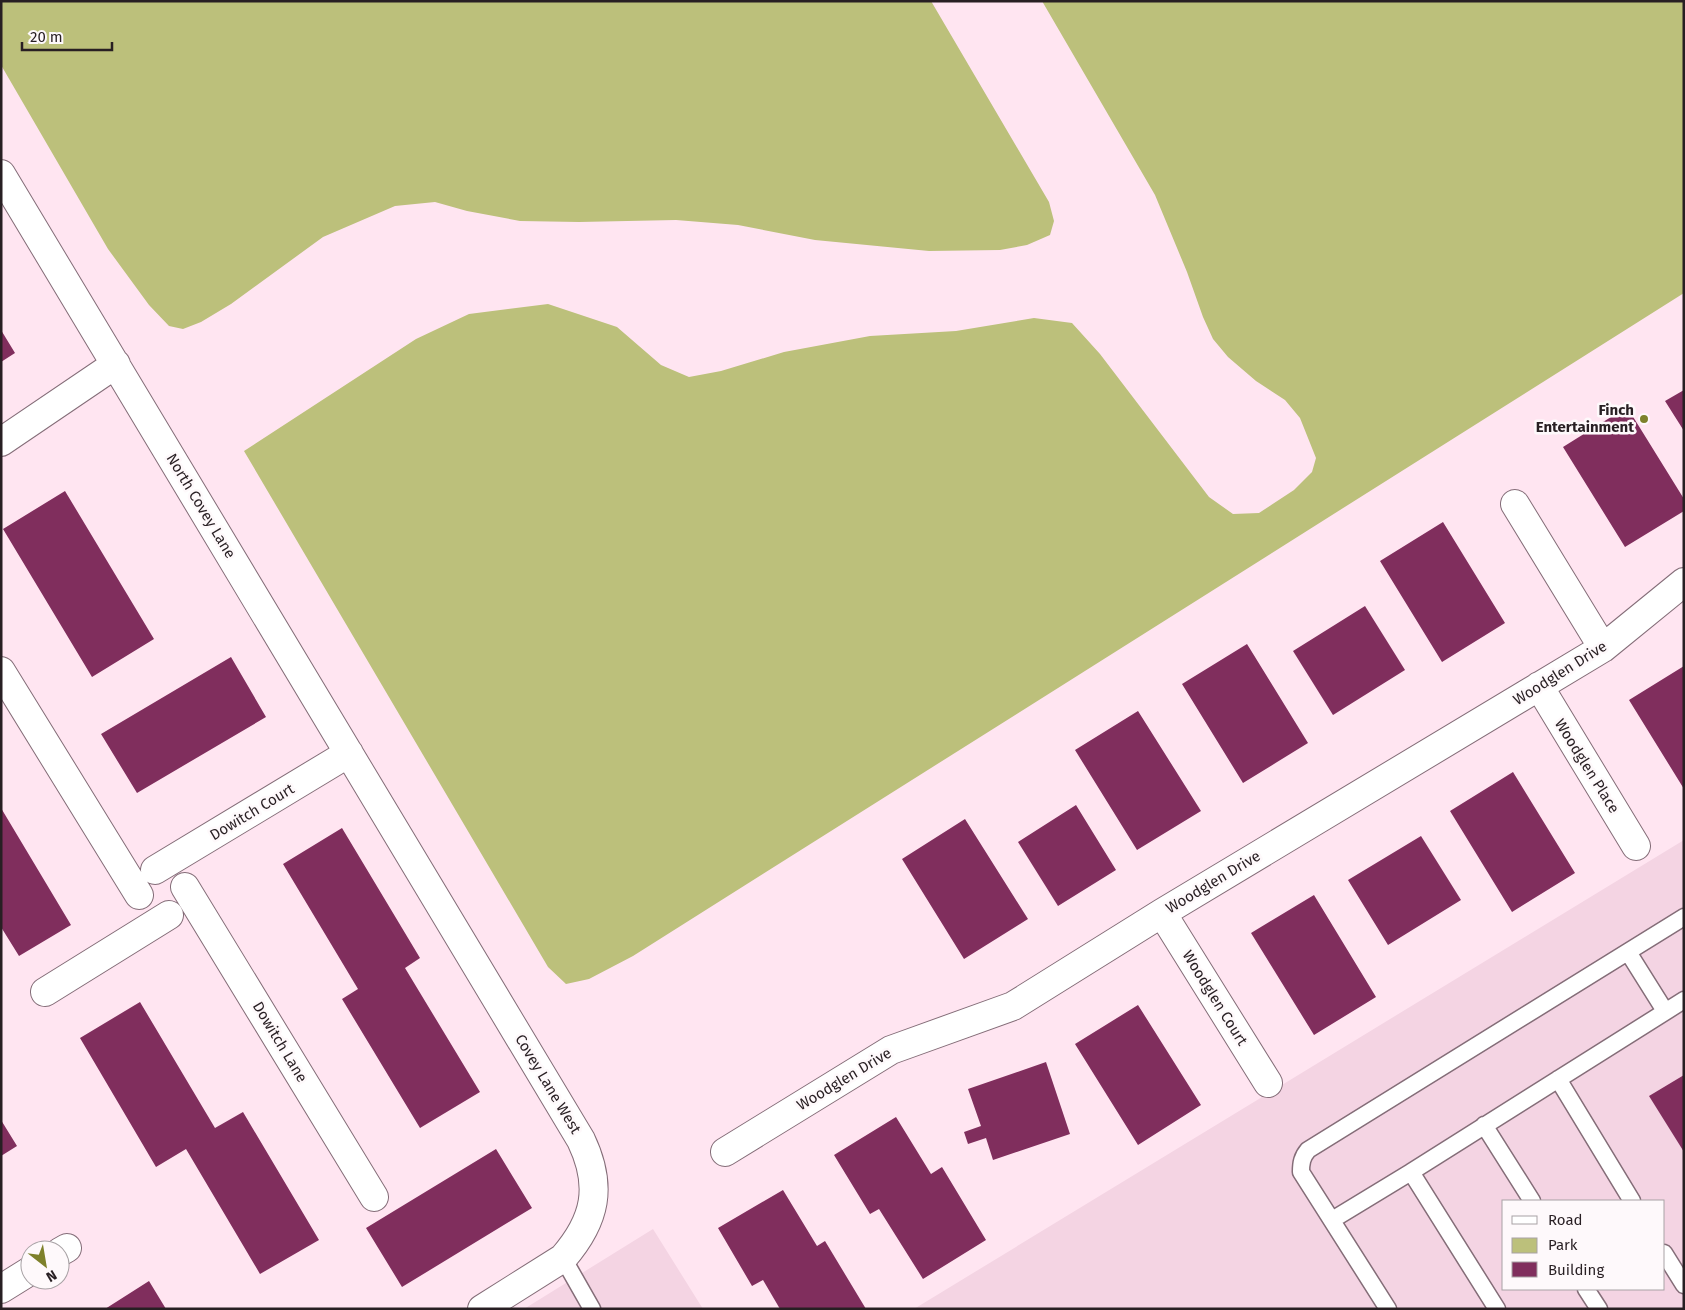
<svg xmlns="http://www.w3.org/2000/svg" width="1685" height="1310" viewBox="0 0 1685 1310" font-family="'Fira Sans',sans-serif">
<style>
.built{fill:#f4d4e3;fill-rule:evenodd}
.green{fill:#bcc07b}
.building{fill:#802e5d}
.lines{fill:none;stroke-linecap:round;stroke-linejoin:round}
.service-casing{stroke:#846d78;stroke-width:19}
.minor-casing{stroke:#846d78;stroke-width:30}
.service{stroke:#fff;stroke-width:16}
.minor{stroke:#fff;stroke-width:28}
.poi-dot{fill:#7e812b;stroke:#fef9fb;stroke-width:2}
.labels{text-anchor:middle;stroke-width:5;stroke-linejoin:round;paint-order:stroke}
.poi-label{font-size:15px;font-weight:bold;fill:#281f23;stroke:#fef9fb;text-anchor:end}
.street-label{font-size:15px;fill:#281f23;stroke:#fef9fb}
</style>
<rect width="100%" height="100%" fill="#ffe5f1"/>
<path class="built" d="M1684,840V1309H914ZM1504,1201H1664V1289H1504Z
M653,1229L703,1309H524Z"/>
<path class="green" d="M1,1H931L1049,202L1054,221L1050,235L1027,245L1000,250L929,251L815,240L738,225L676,220L579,222L520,221L467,211L435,202L395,206L323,237L231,304L201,322L183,329L169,326L149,305L108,249L1,65Z
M1042,1H1684V293L633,956L589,979L566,984L548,967L244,451L416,339L469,314L548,304L617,327L661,365L689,377L721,371L784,352L870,336L956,331L1034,318L1072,323L1100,354L1209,497L1233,514L1259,513L1294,490L1312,472L1316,458L1300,418L1285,400L1256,381L1228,357L1213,339L1203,317L1187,272L1155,195Z"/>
<path class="building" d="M1,330L15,353L1,362Z
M1684,390V431L1665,401Z
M1627,407L1684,499V511L1625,547L1563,447Z
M65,491L154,639L92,677L3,529Z
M1443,522L1505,623L1442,662L1380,561Z
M1365,606L1405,670L1333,715L1293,651Z
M1247,644L1308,743L1243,783L1182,684Z
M231,657L266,717L137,793L101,734Z
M1684,666V789L1629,700Z
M1138,711L1201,811L1137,850L1075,750Z
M1513,772L1575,873L1512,912L1450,811Z
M1076,805L1116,870L1058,906L1018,842Z
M1,808L71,925L19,956L1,927Z
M965,819L1028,919L964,959L902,859Z
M342,828L420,958L405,968L480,1092L420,1128L342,999L358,989L283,864Z
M1421,836L1461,900L1388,945L1348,880Z
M1314,895L1376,997L1314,1035L1251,933Z
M140,1002L215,1128L243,1112L319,1240L260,1274L186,1149L156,1167L80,1038Z
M1138,1005L1201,1105L1138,1145L1075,1044Z
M1046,1062L1070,1134L993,1160L986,1138L968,1144L964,1132L981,1126L968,1089Z
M1684,1075V1152L1649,1096Z
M896,1117L931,1174L942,1167L986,1240L923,1279L879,1209L870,1214L834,1155Z
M1,1120L17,1146L1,1156Z
M496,1149L532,1208L402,1287L366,1228Z
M783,1190L817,1246L825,1241L866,1309H780L763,1280L752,1286L718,1228Z
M149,1281L166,1309H105Z"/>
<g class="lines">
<defs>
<path id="service" d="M1628,952L1665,1011
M1558,1079L1632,1201
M1484,1125L1532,1201
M1332,1220L1411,1172
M1664,1253L1684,1285
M563,1258L592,1309
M1586,1289L1599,1309
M1388,1309L1301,1172C1301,1163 1302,1157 1308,1150L1684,917
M1497,1309L1411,1172L1684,1000"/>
<path id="minor" d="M1,174L581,1140C603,1186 596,1220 563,1258L482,1309
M1,442L116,364
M1515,504L1603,648
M1,671L139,895
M1539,686L1636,846
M155,870L349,753
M185,887L374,1197
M1162,913L1268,1083
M45,992L169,915
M725,1152L891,1050L1013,1006L1162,913L1603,648L1684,582
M60,1252L67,1248
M1,1289L30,1271"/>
</defs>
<use href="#service" class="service-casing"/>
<use href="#minor" class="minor-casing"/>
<use href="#service" class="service"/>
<use href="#minor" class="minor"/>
</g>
<circle class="poi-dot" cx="1644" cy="419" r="5"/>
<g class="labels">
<g class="poi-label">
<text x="1634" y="415">Finch<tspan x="1634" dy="17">Entertainment</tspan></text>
</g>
<g class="street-label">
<text transform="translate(201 506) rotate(59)" y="5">North Covey Lane</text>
<text transform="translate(1560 673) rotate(-32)" y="5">Woodglen Drive</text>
<text transform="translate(1587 766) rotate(58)" y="5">Woodglen Place</text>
<text transform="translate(252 812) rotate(-31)" y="5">Dowitch Court</text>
<text transform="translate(1213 882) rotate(-31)" y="5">Woodglen Drive</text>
<text transform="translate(1215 998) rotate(58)" y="5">Woodglen Court</text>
<text transform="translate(280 1042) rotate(59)" y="5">Dowitch Lane</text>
<text transform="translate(844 1079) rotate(-31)" y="5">Woodglen Drive</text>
<text transform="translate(548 1084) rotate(59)" y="5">Covey Lane West</text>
</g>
</g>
<rect width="1685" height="1310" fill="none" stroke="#281f23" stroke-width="5"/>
<rect x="1502" y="1200" width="162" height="90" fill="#fef9fb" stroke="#a8a2a5"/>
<rect x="1512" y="1216" width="25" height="8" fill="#ffffff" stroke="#a8a2a5"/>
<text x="1548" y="1225" font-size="15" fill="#281f23">Road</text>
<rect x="1512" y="1238" width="25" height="15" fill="#bcc07b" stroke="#a8a2a5"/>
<text x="1548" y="1250" font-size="15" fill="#281f23">Park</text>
<rect x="1512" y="1262" width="25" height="15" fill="#802e5d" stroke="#a8a2a5"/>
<text x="1548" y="1275" font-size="15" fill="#281f23">Building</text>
<g transform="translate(45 1265) rotate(149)"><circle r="24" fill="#fef9fb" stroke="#a8a2a5"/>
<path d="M0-4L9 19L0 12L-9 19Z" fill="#7e812b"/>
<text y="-8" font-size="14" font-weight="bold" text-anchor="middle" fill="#281f23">N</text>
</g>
<path d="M22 42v8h90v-8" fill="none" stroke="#281f23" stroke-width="2.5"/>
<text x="30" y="42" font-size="15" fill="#281f23" stroke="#fef9fb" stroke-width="4" paint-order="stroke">20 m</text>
</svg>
